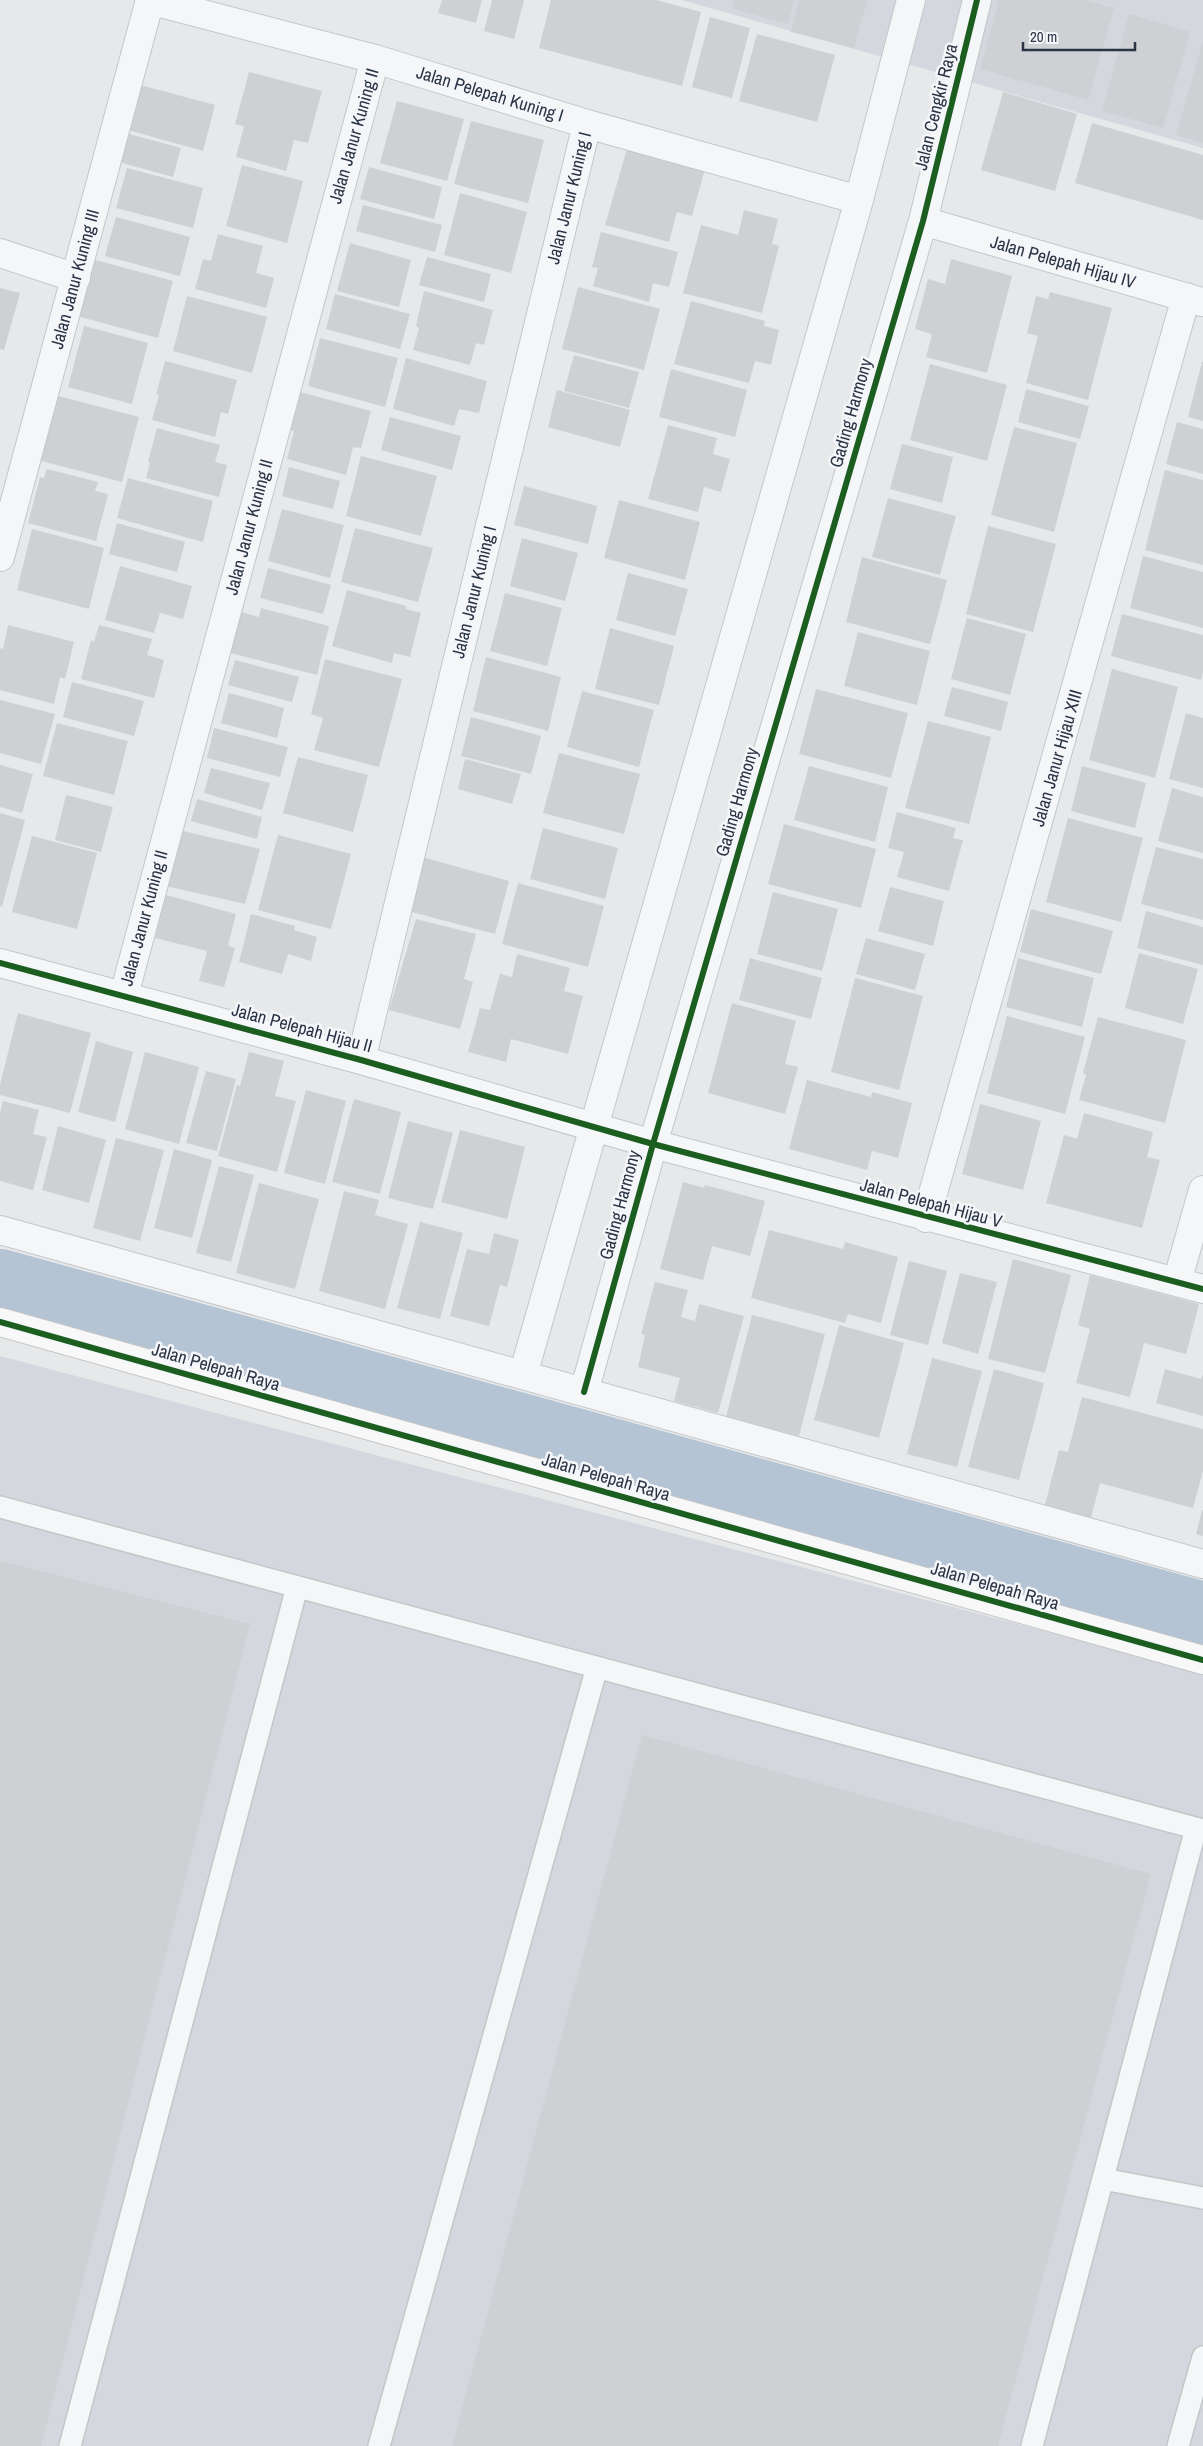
<svg xmlns="http://www.w3.org/2000/svg" width="1203" height="2446" viewBox="0 0 1203 2446" font-family="'Archivo Narrow',sans-serif">
<style>
.built{fill:#d4d7dd}
.lines{fill:none;stroke-linecap:round;stroke-linejoin:round}
.river{stroke:#b4c4d5;stroke-width:68}
.building{fill:#ced0d3}
.lane-casing{stroke:#c4c6c8;stroke-width:24}
.street-casing{stroke:#c4c6c8;stroke-width:30}
.secondary-casing{stroke:#c4c6c8;stroke-width:30}
.lane{stroke:#f5f6f7;stroke-width:21}
.street{stroke:#f5f6f7;stroke-width:28}
.secondary{stroke:#f8f8f8;stroke-width:28}
.cycleway-casing{stroke:#f4f6f9;stroke-width:9}
.cycleway{stroke:#1b5e20;stroke-width:6}
.labels{text-anchor:middle;stroke-width:5;stroke-linejoin:round;paint-order:stroke}
.street-label{font-size:18px;fill:#2b3445;stroke:#f4f6f9}
</style>
<rect width="100%" height="100%" fill="#e6e8ea"/>
<path class="built" d="M682,0H1203V148Z
M0,1356L1203,1673V2446H0Z"/>
<g class="lines">
<path class="river" d="M0,1283L1203,1616"/>
</g>
<path class="building" d="M442,0H482L476,23L438,13Z
M492,0H524L514,39L484,31Z
M551,0H656L701,12L682,86L539,48Z
M735,0H794L788,24L733,9Z
M799,0H867L854,48L791,32Z
M999,0H1085L1114,8L1088,100L980,69Z
M1129,14L1190,32L1163,128L1102,111Z
M710,17L750,28L732,98L692,87Z
M757,34L835,55L817,122L739,101Z
M1203,41V143L1176,135Z
M249,72L322,91L308,143L294,140L286,171L236,157L244,126L235,124Z
M140,85L215,105L203,151L128,130Z
M1003,92L1077,114L1055,191L981,170Z
M397,101L464,119L447,181L380,163Z
M471,121L544,140L528,203L454,184Z
M1092,123L1203,155V220L1075,183Z
M122,132L181,148L173,177L115,161Z
M627,149L705,169L692,216L677,212L669,242L605,225Z
M242,165L303,181L287,243L226,226Z
M369,167L442,187L434,219L360,199Z
M127,168L203,188L193,228L116,208Z
M460,193L527,212L511,273L444,255Z
M363,205L442,225L435,252L356,231Z
M744,210L778,219L772,244L779,246L762,313L683,293L701,225L738,235Z
M116,217L190,237L180,276L105,256Z
M601,232L678,252L669,287L653,283L649,302L593,286L598,268L592,267Z
M218,234L263,246L256,273L274,278L266,308L195,289L203,259L211,261Z
M350,243L411,260L399,307L337,291Z
M427,257L491,274L484,302L419,285Z
M88,258L173,281L158,338L73,315Z
M951,259L1012,276L987,373L926,357L932,334L915,329L928,279L945,284Z
M578,287L660,309L644,370L562,349Z
M0,288L20,293L4,350L0,349Z
M424,291L493,310L484,345L476,343L470,365L413,350L419,328L416,326Z
M1050,292L1112,308L1088,400L1026,383L1038,336L1027,333L1036,296L1048,299Z
M335,294L410,314L400,349L326,329Z
M187,296L267,317L252,373L173,351Z
M691,301L765,321L764,326L779,330L771,365L755,361L749,383L674,364Z
M84,326L148,343L132,404L68,387Z
M320,338L398,358L385,407L308,386Z
M574,355L639,372L629,408L564,391Z
M406,358L487,381L479,413L459,409L454,426L393,409Z
M165,361L237,380L228,414L221,412L215,437L152,420L159,395L156,394Z
M1202,362H1203V421L1188,417Z
M930,364L1007,385L987,461L910,440Z
M671,369L747,390L735,437L659,417Z
M1026,389L1089,406L1080,439L1018,422Z
M557,390L630,410L620,447L548,427Z
M296,391L371,411L361,448L353,447L346,475L287,459L294,431L286,429Z
M51,394L139,417L122,482L34,459Z
M390,417L461,436L452,470L381,450Z
M1177,422L1203,429V474L1166,464Z
M668,425L717,438L713,454L730,459L721,492L704,487L698,512L648,499Z
M1014,427L1077,443L1054,532L991,515Z
M157,428L220,445L215,462L227,465L219,497L146,478L150,462H148Z
M902,444L953,457L942,503L890,489Z
M361,456L437,476L421,536L346,516Z
M289,467L340,481L333,509L282,496Z
M47,469L98,482L95,491L108,494L96,541L28,523L40,477L44,478Z
M1165,470L1203,480V565L1145,550Z
M128,478L213,501L203,542L117,518Z
M524,486L597,506L588,544L514,525Z
M888,498L956,516L940,575L872,557Z
M619,500L700,522L685,580L604,558Z
M282,509L344,525L330,578L268,561Z
M117,523L185,542L177,572L109,554Z
M988,526L1056,544L1033,632L966,614Z
M355,528L433,548L418,602L341,582Z
M32,529L104,548L89,609L17,590Z
M522,538L578,553L565,601L510,586Z
M1143,556L1203,572V628L1130,608Z
M862,557L947,580L930,644L846,622Z
M120,566L192,586L183,619L160,613L154,633L105,620Z
M268,568L331,585L323,614L260,598Z
M628,573L688,589L675,636L616,620Z
M347,590L406,606V609L421,613L410,657L394,653L392,663L332,646Z
M505,593L562,608L547,666L490,651Z
M261,608L329,626L317,675L223,651L234,610L259,617Z
M1122,614L1203,635V672L1201,680L1111,656Z
M967,618L1026,634L1010,695L951,679Z
M8,625L74,642L65,679L60,677L54,704L0,690V648L3,649Z
M99,625L152,639L147,655L164,660L154,698L81,679L91,640L94,642Z
M610,628L674,646L659,705L595,689Z
M858,632L930,651L917,705L844,686Z
M486,657L561,677L548,731L473,711Z
M325,659L402,679L379,767L314,750L323,718L311,714Z
M235,660L299,677L292,702L228,685Z
M1112,669L1178,687L1155,778L1089,760Z
M72,682L144,701L134,736L63,717Z
M952,687L1008,702L1001,731L944,716Z
M816,689L908,713L891,778L799,754Z
M582,691L654,710L639,767L567,747Z
M229,693L284,708L277,738L221,723Z
M0,700L55,714L41,764L0,753Z
M1186,713L1203,718V788L1169,779Z
M471,717L541,736L531,774L461,756Z
M928,721L991,737L969,824L905,808Z
M57,723L128,741L114,795L43,776Z
M214,728L288,747L280,777L207,758Z
M559,753L640,774L624,834L543,813Z
M298,757L368,775L353,832L283,813Z
M465,759L521,774L512,804L458,789Z
M0,765L33,774L22,813L0,807Z
M809,766L888,787L875,842L794,820Z
M1082,766L1146,783L1135,828L1071,811Z
M211,768L270,783L262,810L204,793Z
M1172,788L1203,797V853L1158,841Z
M66,795L113,807L101,852L55,840Z
M197,799L262,817L257,839L191,821Z
M897,812L956,828L953,838L963,840L949,891L897,877L904,852L888,848Z
M0,813L25,820L2,907L0,906Z
M1068,818L1143,838L1121,922L1046,902Z
M784,824L876,849L861,908L768,884Z
M543,828L618,848L605,899L530,879Z
M179,830L260,849L245,904L166,886Z
M278,835L351,854L331,929L258,910Z
M32,836L97,853L77,929L12,912Z
M1156,847L1203,859V920L1141,904Z
M422,857L509,881L495,934L408,911Z
M518,883L604,906L588,967L502,944Z
M890,887L944,901L933,946L878,931Z
M773,892L838,909L822,971L757,954Z
M166,895L236,914L228,946L235,948L224,987L199,981L207,951L155,938Z
M1031,909L1113,931L1101,974L1020,952Z
M1146,911L1203,927V965L1137,948Z
M251,914L295,926L294,930L317,937L311,961L288,954L282,974L239,962Z
M416,919L476,934L464,979L473,982L460,1029L389,1010Z
M866,938L925,954L915,990L856,974Z
M1139,953L1198,969L1183,1024L1125,1008Z
M517,954L570,968L564,991L583,996L568,1054L511,1039L506,1062L468,1052L480,1008L490,1010L500,974L512,977Z
M750,958L822,978L811,1019L739,1000Z
M1018,958L1094,978L1082,1027L1006,1007Z
M855,978L923,996L899,1090L831,1072Z
M732,1003L796,1021L785,1064L798,1067L785,1114L708,1093Z
M18,1013L91,1033L70,1113L0,1095V1085Z
M1007,1016L1085,1037L1065,1114L987,1093Z
M1098,1017L1186,1040L1165,1123L1079,1100L1086,1075L1083,1073Z
M96,1041L133,1052L115,1122L78,1112Z
M145,1052L199,1067L179,1144L125,1129Z
M249,1052L284,1061L275,1096L296,1101L277,1172L218,1156L237,1085L240,1086Z
M206,1071L236,1079L217,1151L186,1143Z
M807,1080L871,1097L872,1092L912,1103L898,1158L872,1151L867,1170L789,1149Z
M306,1090L346,1101L325,1184L284,1173Z
M354,1099L401,1112L380,1194L332,1182Z
M3,1101L39,1110L33,1134L47,1137L33,1190L0,1181V1113Z
M980,1104L1041,1121L1023,1190L962,1174Z
M1084,1113L1153,1132L1147,1157L1160,1160L1142,1228L1046,1203L1064,1135L1077,1139Z
M408,1121L453,1133L433,1209L388,1198Z
M58,1126L106,1140L89,1203L42,1190Z
M460,1130L525,1147L507,1219L441,1202Z
M116,1138L164,1150L140,1241L93,1228Z
M174,1149L212,1160L192,1238L154,1228Z
M219,1166L254,1175L231,1262L196,1253Z
M683,1182L704,1188L705,1185L765,1201L750,1256L712,1246L703,1280L660,1269Z
M259,1183L319,1199L295,1289L236,1273Z
M344,1191L379,1200L375,1215L408,1224L385,1309L319,1291Z
M420,1222L463,1233L440,1319L397,1308Z
M769,1230L843,1249L845,1242L898,1257L881,1323L848,1314L845,1323L751,1298Z
M494,1233L519,1240L507,1287L500,1285L489,1326L450,1316L467,1249L489,1254Z
M1013,1259L1071,1275L1045,1373L988,1359Z
M909,1261L947,1271L928,1345L890,1335Z
M960,1273L997,1282L978,1354L942,1343Z
M1090,1275L1199,1304L1186,1354L1144,1343L1130,1397L1076,1383L1090,1329L1078,1325Z
M655,1282L688,1290L681,1317L695,1321L699,1304L744,1316L718,1413L674,1401L680,1378L638,1367L645,1335L641,1334Z
M752,1315L825,1334L799,1436L726,1417Z
M839,1325L904,1343L879,1438L814,1420Z
M932,1358L982,1371L957,1467L907,1454Z
M994,1369L1044,1383L1019,1480L968,1467Z
M1165,1369L1201,1379L1203,1374V1416L1156,1403Z
M1082,1397L1203,1429V1471L1193,1508L1100,1483L1091,1518L1045,1505L1059,1450L1068,1452Z
M1202,1510H1203V1536L1196,1534Z
M0,1561L250,1624L41,2446H0Z
M642,1735L1151,1874L998,2446H452Z"/>
<g class="lines">
<defs>
<path id="lane" d="M0,1507L1203,1830
M1103,2179L1203,2198
M70,2446L297,1587
M379,2446L597,1667
M1032,2446L1196,1828
M1178,2446L1203,2357"/>
<path id="street" d="M149,0L375,59L587,124L859,200
M923,221L1202,302
M0,253L76,278
M0,557L150,0
M0,963L361,1060L653,1144L1203,1289
M124,995L375,59
M361,1060L587,124
M926,1218L1186,297
M0,1230L1203,1564
M1177,1282L1203,1190
M523,1375L859,200L911,0
M584,1392L653,1144L923,221L977,0"/>
<path id="secondary" d="M0,1322L1203,1660"/>
</defs>
<use href="#lane" class="lane-casing"/>
<use href="#street" class="street-casing"/>
<use href="#secondary" class="secondary-casing"/>
<use href="#lane" class="lane"/>
<use href="#street" class="street"/>
<use href="#secondary" class="secondary"/>
<defs>
<path id="cycleway" d="M0,963L361,1060L653,1144L1203,1289
M0,1322L1203,1660
M584,1392L653,1144L923,221L977,0"/>
</defs>
<use href="#cycleway" class="cycleway-casing"/>
<use href="#cycleway" class="cycleway"/>
</g>
<g class="labels">
<g class="street-label">
<text transform="translate(490 94) rotate(17)" y="6">Jalan Pelepah Kuning I</text>
<text transform="translate(936 107) rotate(-76)" y="6">Jalan Cengkir Raya</text>
<text transform="translate(354 136) rotate(-74)" y="6">Jalan Janur Kuning II</text>
<text transform="translate(569 198) rotate(-76)" y="6">Jalan Janur Kuning I</text>
<text transform="translate(1063 262) rotate(16)" y="6">Jalan Pelepah Hijau IV</text>
<text transform="translate(75 279) rotate(-75)" y="6">Jalan Janur Kuning III</text>
<text transform="translate(851 413) rotate(-74)" y="6">Gading Harmony</text>
<text transform="translate(249 527) rotate(-75)" y="6">Jalan Janur Kuning II</text>
<text transform="translate(474 592) rotate(-76)" y="6">Jalan Janur Kuning I</text>
<text transform="translate(1057 758) rotate(-74)" y="6">Jalan Janur Hijau XIII</text>
<text transform="translate(737 802) rotate(-74)" y="6">Gading Harmony</text>
<text transform="translate(144 918) rotate(-75)" y="6">Jalan Janur Kuning II</text>
<text transform="translate(302 1028) rotate(15)" y="6">Jalan Pelepah Hijau II</text>
<text transform="translate(931 1203) rotate(15)" y="6">Jalan Pelepah Hijau V</text>
<text transform="translate(620 1205) rotate(-75)" y="6">Gading Harmony</text>
<text transform="translate(216 1367) rotate(16)" y="6">Jalan Pelepah Raya</text>
<text transform="translate(606 1477) rotate(16)" y="6">Jalan Pelepah Raya</text>
<text transform="translate(995 1586) rotate(16)" y="6">Jalan Pelepah Raya</text>
</g>
</g>
<path d="M1023 42v8h112v-8" fill="none" stroke="#2b3445" stroke-width="2.5"/>
<text x="1030" y="42" font-size="15" fill="#2b3445" stroke="#f4f6f9" stroke-width="4" paint-order="stroke">20 m</text>
</svg>
